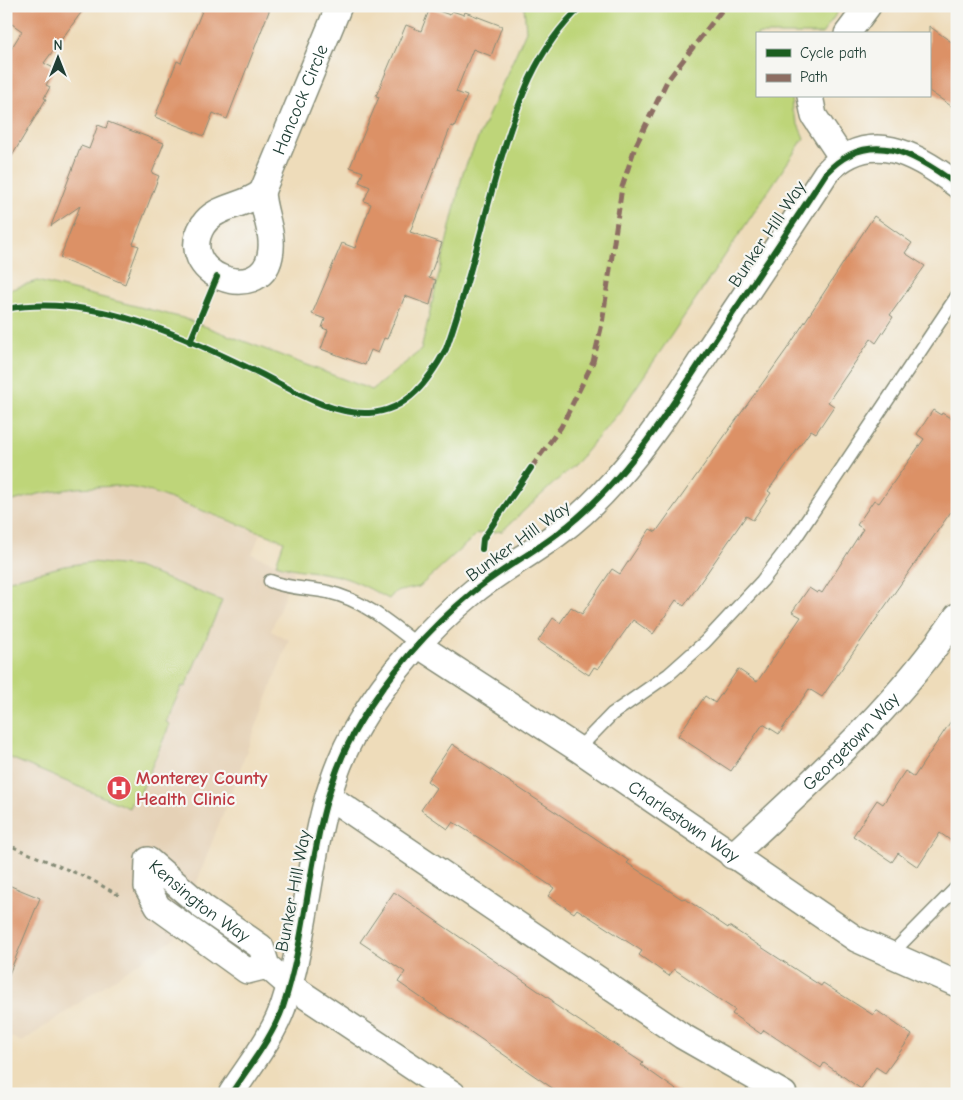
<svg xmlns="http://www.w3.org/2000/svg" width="963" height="1100" viewBox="0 0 963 1100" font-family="'Comic Neue',sans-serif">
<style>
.built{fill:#e5d1b6}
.green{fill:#bed579;stroke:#6e8956}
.building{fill:#dc9166}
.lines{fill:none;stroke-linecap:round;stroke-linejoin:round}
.lane-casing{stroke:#868c77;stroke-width:15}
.street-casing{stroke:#868c77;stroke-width:28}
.path{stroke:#868c77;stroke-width:3;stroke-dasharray:4 4;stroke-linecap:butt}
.lane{stroke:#fff;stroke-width:12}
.street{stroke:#fff;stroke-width:25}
.quiet{stroke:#8d6e63;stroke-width:5;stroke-dasharray:10 5;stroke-linecap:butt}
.cycleway-casing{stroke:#f6f6f2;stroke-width:9}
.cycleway{stroke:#1b5e20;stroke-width:6}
.labels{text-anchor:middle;stroke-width:4.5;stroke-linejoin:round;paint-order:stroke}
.street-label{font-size:18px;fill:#1f3d34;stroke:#f6f6f2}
.health-label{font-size:18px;font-weight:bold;fill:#be3a42;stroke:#f6f6f2;text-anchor:start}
</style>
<rect width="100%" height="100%" fill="#f6f6f2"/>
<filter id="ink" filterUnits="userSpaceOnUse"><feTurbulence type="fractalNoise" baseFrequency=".02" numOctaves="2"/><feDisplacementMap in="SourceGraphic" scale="10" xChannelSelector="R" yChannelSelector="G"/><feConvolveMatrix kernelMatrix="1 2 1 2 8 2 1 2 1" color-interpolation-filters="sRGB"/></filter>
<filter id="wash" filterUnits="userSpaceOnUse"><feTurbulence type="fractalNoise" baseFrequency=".0096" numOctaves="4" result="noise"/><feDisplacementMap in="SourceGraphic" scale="20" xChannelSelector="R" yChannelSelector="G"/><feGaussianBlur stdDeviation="1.12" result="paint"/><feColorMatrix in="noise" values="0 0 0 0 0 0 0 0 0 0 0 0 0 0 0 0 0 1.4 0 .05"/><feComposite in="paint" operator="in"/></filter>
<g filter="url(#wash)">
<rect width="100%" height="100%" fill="#eedcba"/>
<path class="built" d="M116,486L152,492L260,534L252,554L294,571L271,631L289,640L176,937L22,1042L6,1035V503L38,494L77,488Z"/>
<path class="green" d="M524,6H842L822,34H757V96H791L792,111L804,138L621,410L578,461L502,531L477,534L419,587L395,592L389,599C372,590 357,581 338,576C317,571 296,571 276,564L284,541L152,492L134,488L116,486L76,488L38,494L6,503V291L37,281L183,318L372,390L421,350L463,172L526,31Z
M92,562L137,567L222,601L185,687L182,686L166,722L170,724L137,801L132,800L129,808L6,756V581L64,566Z"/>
<g id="blocks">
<path class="building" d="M6,6H86L44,63L55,69L46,85L50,87L44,98L46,99L6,166V57L22,31L6,20Z
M204,6H271L227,119L213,113L204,136L155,117L177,61L181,63Z
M430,8L450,15L452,11L464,15L465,12L502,26L491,56L473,49L456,92L467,96L454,127L451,126L410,232L442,243L429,278L436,280L430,305L405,296L387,339L384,338L378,353L371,350L365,365L321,349L328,330L322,328L325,319L312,314L342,243L355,248L371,204L364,201L370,187L359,182L363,172L350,167L379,97L376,96L406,25L421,31Z
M929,26L957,46V110L929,91Z
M108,122L164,143L152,173L159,176L133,244L139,246L125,284L60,258L80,206L51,226L81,146L89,149L98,125L106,128Z
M874,216L912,243L905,253L925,266L890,315L893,317L876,343L871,339L828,402L834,406L816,433L811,430L768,491L771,493L753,520L746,516L684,606L676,600L653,634L633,620L598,669L594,667L589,675L538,641L553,618L560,623L571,607L582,614L612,569L620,574L650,529L656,532L789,346Z
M933,410L941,415L942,413L957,422V503L822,697L809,689L779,734L763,724L731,771L678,736L705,696L715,703L738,669L757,682L801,617L792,612L809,588L817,593L819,591L822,593L863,529L857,525L874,500L879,503L924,439L917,434Z
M957,712V845L940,833L918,867L898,853L892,862L853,836L877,800L883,804L905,771L914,777Z
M452,744L592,836L629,861L627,863L682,899L684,898L728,928L729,926L821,986L823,983L873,1015L876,1010L912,1035L885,1073L876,1067L861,1089L824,1063L821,1068L764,1030L761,1034L732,1014L735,1010L674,969L669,976L639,955L642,951L577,909L574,913L548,896L554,888L492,846L453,822L448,829L421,810L436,788L427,781Z
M6,884L40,898L7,979L6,978Z
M394,892L553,1001L552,1003L643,1063L641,1065L682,1094H561L398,982L405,972L360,942Z"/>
</g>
</g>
<g filter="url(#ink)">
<use href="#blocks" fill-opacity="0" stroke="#868c77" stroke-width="1"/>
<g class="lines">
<defs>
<path id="lane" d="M270,581C289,589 308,588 328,592C363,600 390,623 418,645
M578,749L612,714L668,675L705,642L762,581L796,537L957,296
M891,954L957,887"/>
<g id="street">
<path d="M847,34L868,6"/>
<path d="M810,96L814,116L842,158"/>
<path d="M262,192C263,213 275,234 270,256C260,306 173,274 203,225C216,205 244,207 262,192Z"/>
<path id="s1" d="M262,192L339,6"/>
<path id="s2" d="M418,645L578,749L856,939L957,984"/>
<path d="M328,796L682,1036L784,1094"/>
<path id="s3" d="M732,856C812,781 896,708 957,616"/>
<path id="s4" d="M267,966L247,971L158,907L147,887L148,860L203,907L261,947L267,966L289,985L453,1094"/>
<path d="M231,1094C249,1066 272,1038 283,1007C314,914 307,810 359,724C388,675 429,628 473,592C501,569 533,553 561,531C581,516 599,498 615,480C650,441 678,396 707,352C747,292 787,233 826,173C869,127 915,153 957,185"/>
</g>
</defs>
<use href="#lane" class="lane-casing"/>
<use href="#street" class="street-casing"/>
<path class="path" d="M6,844L90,879L122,897"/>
<use href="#lane" class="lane"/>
<use href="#street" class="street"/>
<path class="quiet" d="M531,468L561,427L593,362L602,324L622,187L635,147L667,81L725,6"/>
<defs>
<path id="cycleway" d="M6,309C93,293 183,336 259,373C293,390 330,415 369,413C408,411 429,380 446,349C468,288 482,224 500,162C518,103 535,49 582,6
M190,342L217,277
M482,549L483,539L531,468
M231,1094C249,1066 272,1038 283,1007C314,914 307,810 359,724C388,675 429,628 473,592C501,569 533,553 561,531C581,516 599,498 615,480C650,441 678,396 707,352C747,292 787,233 826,173C869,127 915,153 957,185"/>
</defs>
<use href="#cycleway" class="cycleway-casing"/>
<use href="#cycleway" class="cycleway"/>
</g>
</g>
<defs>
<symbol id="hospital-disc" viewBox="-11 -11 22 22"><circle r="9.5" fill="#e0444e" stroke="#f6f6f2"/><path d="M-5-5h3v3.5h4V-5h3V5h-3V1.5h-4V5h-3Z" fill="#fff"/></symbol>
</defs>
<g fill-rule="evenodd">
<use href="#hospital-disc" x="105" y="774" width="28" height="28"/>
</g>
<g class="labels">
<g class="street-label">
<text dy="6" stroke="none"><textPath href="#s1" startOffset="100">Hancock Circle</textPath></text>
<text transform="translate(767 234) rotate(-56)" y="6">Bunker Hill Way</text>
<text transform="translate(518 541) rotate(-36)" y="6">Bunker Hill Way</text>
<text dy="6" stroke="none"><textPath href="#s3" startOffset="165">Georgetown Way</textPath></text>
<text dy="6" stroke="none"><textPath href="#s2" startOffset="319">Charlestown Way</textPath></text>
<text transform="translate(293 891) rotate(-79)" y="6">Bunker Hill Way</text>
<text dy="6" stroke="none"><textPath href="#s4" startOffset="246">Kensington Way</textPath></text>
</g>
<g class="health-label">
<text x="136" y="784">Monterey County<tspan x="136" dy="21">Health Clinic</tspan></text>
</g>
</g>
<rect width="963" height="1100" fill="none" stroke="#f6f6f2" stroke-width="25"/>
<rect x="756" y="32" width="175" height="65" fill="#f6f6f2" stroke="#a0aca6"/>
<rect x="766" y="49" width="25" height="8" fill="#1b5e20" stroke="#a0aca6"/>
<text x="800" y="58" font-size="15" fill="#1f3d34">Cycle path</text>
<rect x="766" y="74" width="25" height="8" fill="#8d6e63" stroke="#a0aca6"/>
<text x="800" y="82" font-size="15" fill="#1f3d34">Path</text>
<g transform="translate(58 58)" stroke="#f6f6f2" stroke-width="4" paint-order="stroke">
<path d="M0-4L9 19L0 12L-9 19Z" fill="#1f3d34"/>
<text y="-8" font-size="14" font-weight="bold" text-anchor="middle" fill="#1f3d34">N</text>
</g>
</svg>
